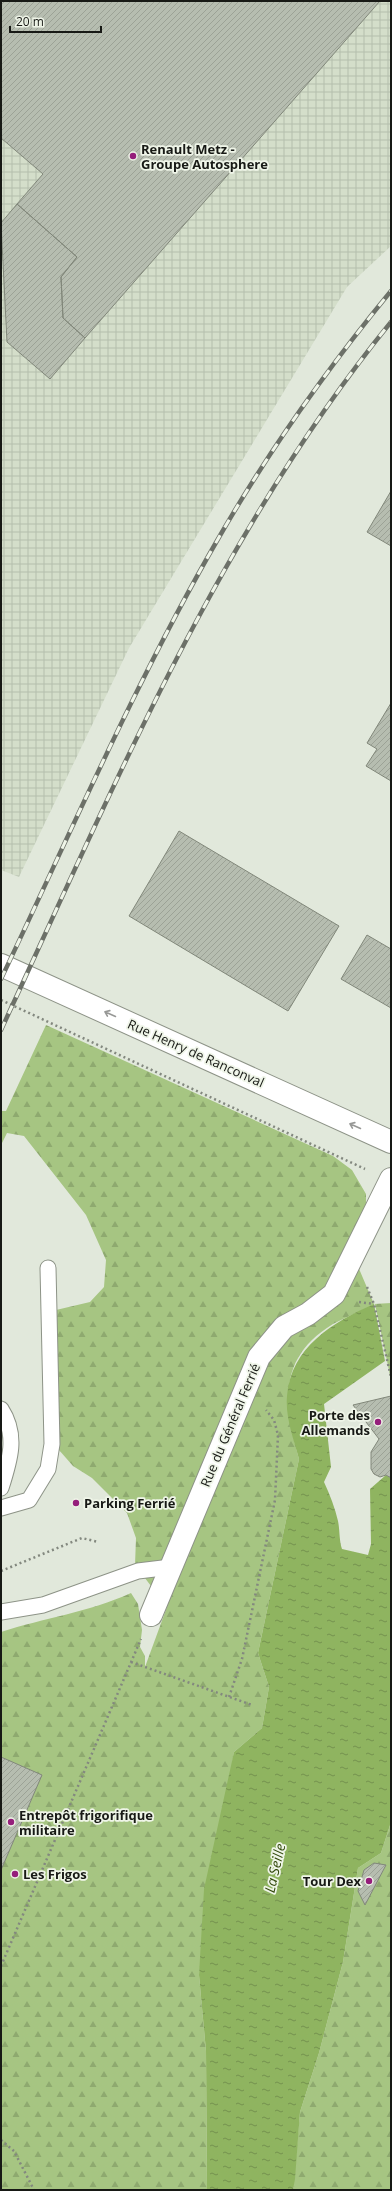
<svg xmlns="http://www.w3.org/2000/svg" width="392" height="2191" viewBox="0 0 392 2191" font-family="'Open Sans',sans-serif">
<style>
.industrial{fill:url(#industrial-grid)}
.forest{fill:url(#forest-firs)}
.water{fill:url(#water-ripples)}
.building{fill:url(#building-hatch);stroke:#81877a}
.lines{fill:none;stroke-linecap:round;stroke-linejoin:round}
.lane-casing{stroke:#8d9387;stroke-width:17}
.street-casing{stroke:#8d9387;stroke-width:24}
.primary-casing{stroke:#8d9387;stroke-width:24}
.path{stroke:#83887f;stroke-width:2.5;stroke-dasharray:2 3;stroke-linecap:butt}
.lane{stroke:#fff;stroke-width:15}
.street{stroke:#fff;stroke-width:22}
.primary{stroke:#fff;stroke-width:22}
.rail-casing{stroke:#6c7068;stroke-width:4.5}
.rail{stroke:#eff5e8;stroke-width:3;stroke-dasharray:9;stroke-linecap:butt}
.oneway{stroke:#979896}
.poi-dot{fill:#951e7b;stroke:#eff5e8;stroke-width:1.5}
.labels{text-anchor:middle;stroke-width:3.5;stroke-linejoin:round;paint-order:stroke}
.poi-label{font-size:13px;font-weight:bold;fill:#171915;stroke:#eff5e8;text-anchor:start}
.street-label{font-size:13px;fill:#171915;stroke:#eff5e8}
.water-label{font-size:14px;font-style:italic;fill:#334a0d;stroke:#eff5e8}
</style>
<defs>
<pattern id="industrial-grid" width="8" height="8" patternUnits="userSpaceOnUse"><rect width="8" height="8" fill="#d4deca"/><path d="M0 4h8M4 0v8" fill="none" stroke="#b5bead"/></pattern>
<pattern id="forest-firs" width="22" height="20" patternUnits="userSpaceOnUse"><rect width="22" height="20" fill="#a6c582"/><path d="M5 1l3.5 6h-7zM16 11l3.5 6h-7z" fill="#8ea96f"/></pattern>
<pattern id="water-ripples" width="26" height="14" patternUnits="userSpaceOnUse"><rect width="26" height="14" fill="#8fb460"/><path d="M2 4q2-2 4 0t4 0M15 11q2-2 4 0t4 0" fill="none" stroke="#74924e"/></pattern>
<pattern id="building-hatch" width="6" height="6" patternUnits="userSpaceOnUse"><rect width="6" height="6" fill="#b6bdb0"/><path d="M-1 1l2-2M0 6l6-6M5 7l2-2" fill="none" stroke="#9ca296"/></pattern>
</defs>
<rect width="100%" height="100%" fill="#e1e8db"/>
<path class="industrial" d="M1,1H391V246L347,287L129,648L19,877L1,870Z"/>
<path class="forest" d="M46,1025L333,1156L352,1170L366,1194V1231L354,1257L374,1304L391,1303V1380L375,1304C361,1311 346,1317 333,1324C277,1358 284,1405 299,1459L258,1653L269,1687L262,1728L234,1752L199,1975L206,2051L207,2190H1V1632C44,1618 89,1612 131,1593L138,1604L142,1630L140,1647L145,1656V1667L167,1607L135,1565L136,1538L127,1513L92,1478L73,1466L59,1450L57,1425L56,1310L90,1302L104,1287L106,1260L86,1215L24,1136L7,1133L1,1145V1111H6Z
M391,1822V2190H293L300,2112L319,2053L343,1962L358,1868L381,1853Z"/>
<path class="water" d="M374,1304L385,1361L324,1404L331,1467L324,1482C330,1495 335,1508 338,1521C340,1531 339,1540 342,1549L368,1555L371,1544L370,1489L386,1475L391,1478V1822L381,1853L358,1868L343,1962L319,2053L300,2112L295,2179L293,2190H207L206,2051L199,1975L204,1889L234,1752L262,1728L269,1687L258,1653L299,1459C294,1440 285,1417 287,1396C291,1347 333,1322 374,1304Z"/>
<path class="building" d="M1,1H380L85,338L63,318L61,277L77,257L17,204L43,174L1,138Z
M17,204L77,257L61,277L63,318L85,338L50,379L7,342L1,223Z
M391,491V546L367,532Z
M391,703V781L366,766L377,749L367,743Z
M179,831L339,926L288,1011L129,916Z
M367,935L391,949V1008L341,979Z
M391,1396V1478L386,1475L380,1477L374,1474L371,1469V1452L379,1439L353,1405Z
M1,1757L42,1775L1,1870Z
M374,1863L386,1865L365,1905L358,1891L364,1870Z"/>
<g class="lines">
<defs>
<path id="lane" d="M1,1409C18,1435 10,1460 1,1488
M1,1508L29,1500L48,1469L52,1444L48,1268
M1,1612L43,1605L138,1571L171,1567"/>
<path id="street" d="M151,1615L259,1357L284,1327L308,1314L334,1294L391,1179"/>
<path id="primary" d="M1,965L391,1142"/>
</defs>
<use href="#lane" class="lane-casing"/>
<use href="#street" class="street-casing"/>
<use href="#primary" class="primary-casing"/>
<path class="path" d="M1,1000L365,1169
M367,1287L374,1304L391,1377
M359,1302L374,1304
M1,1571L82,1538L98,1542
M131,1662L252,1705
M229,1697L242,1659L275,1500L278,1435L274,1420L266,1410
M1,1966L141,1639
M1,2140L14,2151L34,2190"/>
<use href="#lane" class="lane"/>
<use href="#street" class="street"/>
<use href="#primary" class="primary"/>
<defs>
<path id="rail" d="M1,979C71,832 136,681 218,539C268,452 327,369 391,291
M1,1030C114,786 220,532 391,322"/>
</defs>
<use href="#rail" class="rail-casing"/>
<use href="#rail" class="rail"/>
</g>
<defs><path id="oneway-shaft" d="M-6 0H5M1.5-3L5.5 0L1.5 3" fill="none" stroke-width="1.6" stroke-linecap="round" stroke-linejoin="round"/></defs>
<g class="oneway">
<use href="#oneway-shaft" transform="translate(110 1014) rotate(-156)"/>
<use href="#oneway-shaft" transform="translate(355 1126) rotate(-156)"/>
</g>
<g class="poi-dot">
<circle cx="133" cy="156" r="4"/>
<circle cx="378" cy="1422" r="4"/>
<circle cx="76" cy="1503" r="4"/>
<circle cx="11" cy="1822" r="4"/>
<circle cx="15" cy="1874" r="4"/>
<circle cx="369" cy="1881" r="4"/>
</g>
<g class="labels">
<g class="poi-label">
<text x="141" y="154">Renault Metz -<tspan x="141" dy="15">Groupe Autosphere</tspan></text>
<text x="370" y="1420" text-anchor="end">Porte des<tspan x="370" dy="15">Allemands</tspan></text>
<text x="84" y="1508">Parking Ferrié</text>
<text x="19" y="1820">Entrepôt frigorifique<tspan x="19" dy="15">militaire</tspan></text>
<text x="23" y="1879">Les Frigos</text>
<text x="361" y="1886" text-anchor="end">Tour Dex</text>
</g>
<g class="street-label">
<text transform="translate(196 1053) rotate(24)" y="5">Rue Henry de Ranconval</text>
<text transform="translate(230 1425) rotate(-67)" y="5">Rue du Général Ferrié</text>
</g>
<g class="water-label">
<text transform="translate(275 1868) rotate(-77)" y="5">La Seille</text>
</g>
</g>
<rect width="392" height="2191" fill="none" stroke="#171915" stroke-width="4"/>
<path d="M10 26v6h91v-6" fill="none" stroke="#171915" stroke-width="2"/>
<text x="16" y="26" font-size="12" fill="#171915" stroke="#eff5e8" stroke-width="3" paint-order="stroke">20 m</text>
</svg>
